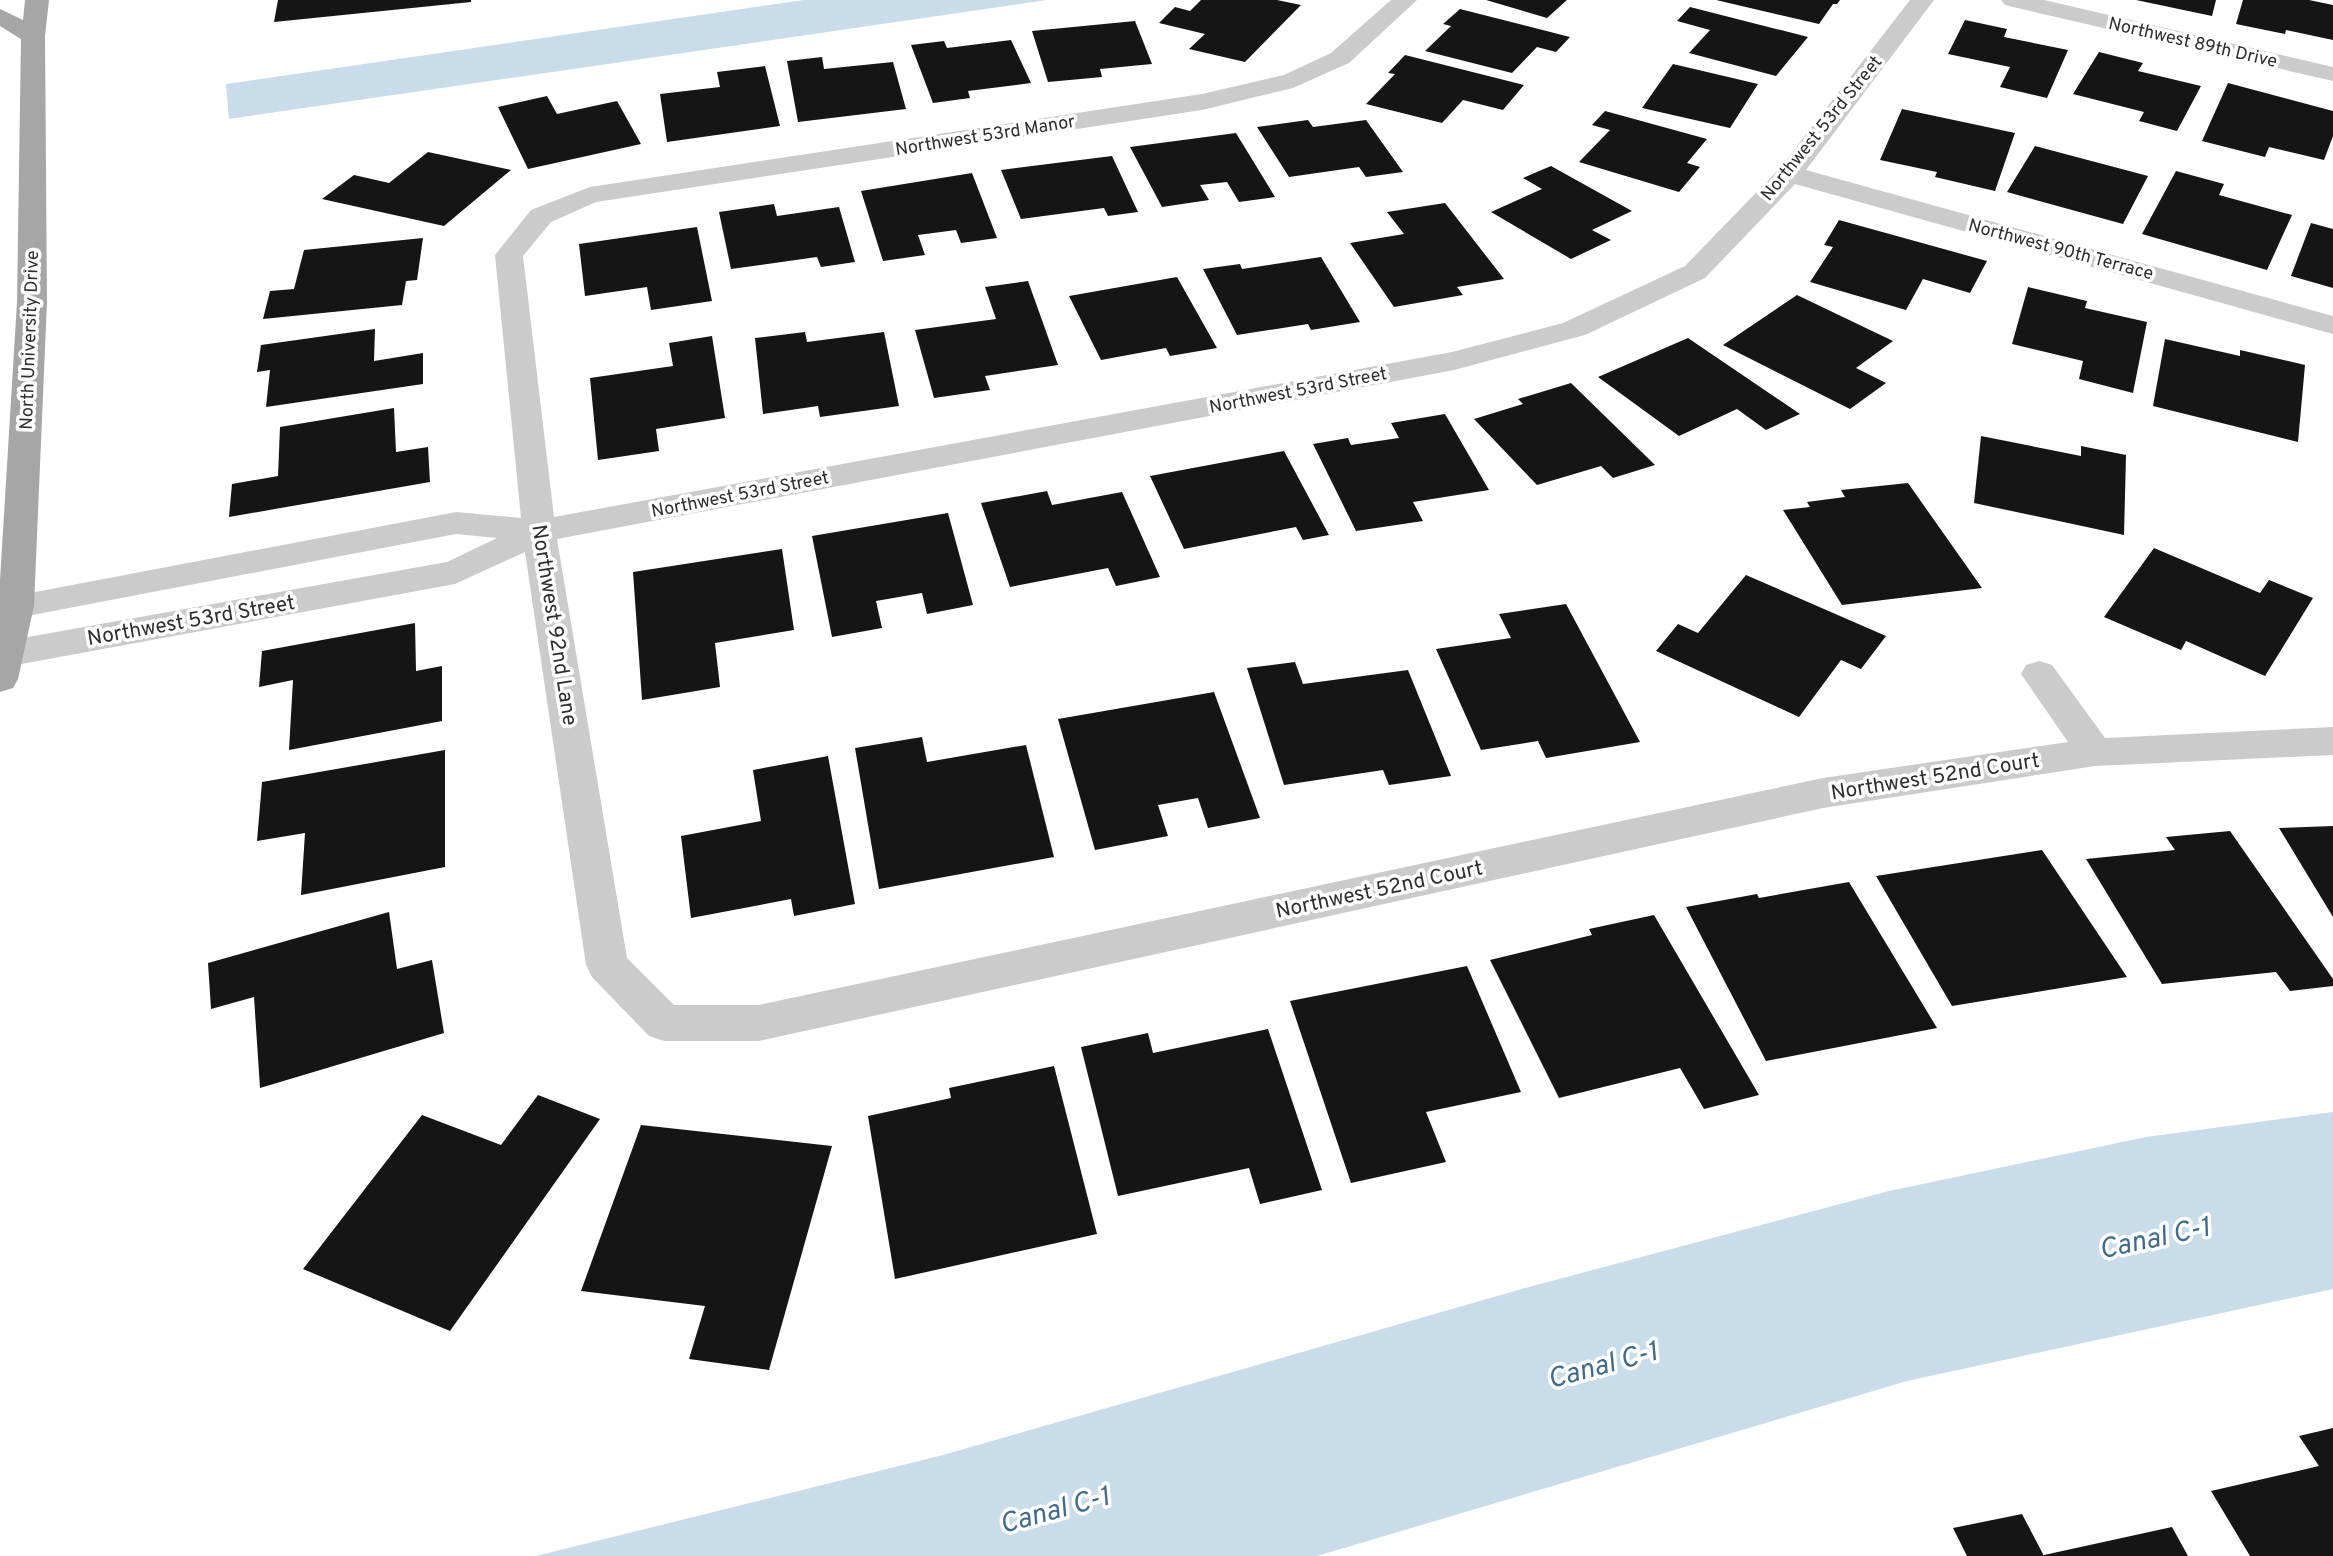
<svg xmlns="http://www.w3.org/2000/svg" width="2333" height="1556" viewBox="0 0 2333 1556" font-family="Overpass,sans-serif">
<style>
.water{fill:#c9dcea}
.building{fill:#151515}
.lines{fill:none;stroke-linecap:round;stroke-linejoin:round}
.minor{fill:#cbcbcb;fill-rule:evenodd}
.major{fill:#a6a6a6;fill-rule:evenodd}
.labels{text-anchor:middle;stroke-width:7;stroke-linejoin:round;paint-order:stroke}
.far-street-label{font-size:18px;fill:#2e2e2e;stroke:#fff}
.street-label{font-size:21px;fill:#2e2e2e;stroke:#fff}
.near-water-label{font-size:28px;font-style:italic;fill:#406b8c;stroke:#fff}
</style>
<rect width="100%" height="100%" fill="#fff"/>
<path class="water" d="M804,0H1047L229,119L226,84Z
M2333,1112V1289L1907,1381L1317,1556H536L943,1455L1529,1287L1889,1191L2146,1137Z"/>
<path class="building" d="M278,0H471V2L274,22Z
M1201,0H1277L1301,5L1245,62L1189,49L1205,34L1159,23L1175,7L1190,11Z
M1486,0H1567L1547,18Z
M1716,0H1840L1837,4H1833L1819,24Z
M2136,0H2216L2212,16Z
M2243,0H2309L2333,5V40L2286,30L2285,34L2236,24Z
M1690,7L1808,37L1776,76L1689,53L1710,30L1677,21Z
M1460,9L1570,37L1556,52L1537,47L1512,73L1425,51L1451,26L1443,24Z
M1965,20L2007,29L2004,37L2068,50L2047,98L2000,87L2010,67L1948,54Z
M1135,21L1152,64L1100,69L1102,77L1048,82L1032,31Z
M1011,40L1031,83L968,91L970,98L933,103L911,45L944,41L947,48Z
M2099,52L2143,63L2138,71L2201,86L2177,131L2139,121L2144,112L2073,94Z
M1405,55L1524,85L1503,110L1463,100L1442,123L1366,104L1395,74L1388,73Z
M822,57L824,69L893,62L906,109L798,122L787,61Z
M1673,64L1758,84L1730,128L1642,108Z
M765,66L780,126L667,142L660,94L720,87L717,72Z
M2228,83L2333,111V136L2324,160L2269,147L2265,157L2202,141Z
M547,96L557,114L617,101L641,144L528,169L498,107Z
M1902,109L2015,133L1995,191L1935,177L1937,172L1880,160Z
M1605,111L1707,139L1687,163L1700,167L1679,192L1579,162L1610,130L1592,125Z
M1308,120L1313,127L1366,120L1403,172L1366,177L1359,167L1289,177L1257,127Z
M1236,133L1275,197L1239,202L1227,182L1200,185L1209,200L1162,207L1130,147Z
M2035,146L2148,176L2123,224L2007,192Z
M428,152L511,170L444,226L322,199L354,175L389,183Z
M1112,156L1138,212L1108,216L1104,208L1021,219L1001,170Z
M1551,166L1632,211L1592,230L1611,240L1571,259L1491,212L1542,189L1523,178Z
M2176,171L2224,184L2219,195L2292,215L2267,270L2142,234Z
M972,173L997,238L961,243L956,230L918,235L925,255L883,261L861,191Z
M1445,203L1504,279L1457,287L1463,295L1394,307L1350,243L1404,234L1387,212Z
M774,204L777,216L839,207L855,262L821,267L817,257L731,269L719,212Z
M1839,220L1987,261L1970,293L1923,279L1906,310L1810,282L1833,247L1824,245Z
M2311,223L2333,229V288L2291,276Z
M697,227L712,301L651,310L647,287L585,296L579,244Z
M423,238L417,280L406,281L402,305L263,319L270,291L294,289L304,250Z
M1321,257L1360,322L1311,330L1308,324L1237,335L1203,269L1240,264L1242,269Z
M1177,277L1217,348L1170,356L1166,348L1101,360L1069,296Z
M1028,281L1058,365L985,376L990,390L934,398L915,330L996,319L985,287Z
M2028,287L2087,301L2085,308L2147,322L2133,393L2079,379L2083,361L2012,344Z
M1797,295L1893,341L1856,368L1886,383L1850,409L1723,345Z
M375,329L374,361L423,353V384L266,407L270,370L257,372L261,345Z
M805,332L807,342L884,332L899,406L820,417L818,406L763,414L755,338Z
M712,336L725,418L656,429L659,451L598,460L590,378L673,366L669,343Z
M1688,338L1800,414L1766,430L1737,409L1679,436L1598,377Z
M2165,339L2240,356V350L2305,365L2298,442L2153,406Z
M1571,383L1655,465L1613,478L1601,466L1537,485L1474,419L1523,404L1518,399Z
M394,408L396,452L428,447L430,482L229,517L232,484L278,476L280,427Z
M1445,414L1489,490L1413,502L1423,521L1356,531L1313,444L1348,438L1351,445L1399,438L1391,423Z
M1981,436L2081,456V446L2126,455L2124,535L1974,503Z
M1284,451L1329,535L1303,540L1296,527L1184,549L1150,476Z
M1908,483L1982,588L1842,605L1783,510L1810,507L1807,502L1845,497L1841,490Z
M1047,491L1052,505L1122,492L1160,577L1116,586L1108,568L1010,587L981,503Z
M948,513L973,605L927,614L922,593L876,601L882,628L832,637L812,536Z
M2154,548L2260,593L2269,580L2313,598L2265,676L2186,641L2181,650L2104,617Z
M782,549L794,630L715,643L720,687L642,700L633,572Z
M1746,575L1886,636L1861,669L1841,660L1799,717L1656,651L1678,624L1698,633Z
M1566,604L1640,742L1546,758L1538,741L1481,750L1436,649L1511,638L1499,614Z
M415,623L416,671L442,666V721L289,750L293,680L259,687L262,651Z
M1295,662L1303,684L1408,670L1451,776L1389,785L1383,770L1284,785L1247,668Z
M1214,692L1260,818L1208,828L1198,798L1158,805L1168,836L1095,850L1058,719Z
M922,737L927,762L1026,745L1054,857L879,889L855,748Z
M445,750V867L301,895L305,833L257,841L262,782Z
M828,756L855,904L794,916L791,899L691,918L681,836L761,821L753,770Z
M2333,826V917L2279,828Z
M2230,831L2333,979V986L2290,991L2276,972L2162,984L2086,859L2175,850L2166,837Z
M2042,850L2127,977L1952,1006L1876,876Z
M1849,882L1937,1028L1766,1061L1686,907L1757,894L1759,898Z
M389,912L397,969L432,960L444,1033L260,1088L254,997L211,1009L208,963Z
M1654,915L1759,1095L1704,1109L1680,1068L1559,1098L1490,960L1592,935L1589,929Z
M1467,966L1521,1092L1426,1112L1446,1162L1351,1183L1290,1001Z
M1268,1029L1322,1190L1260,1204L1249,1168L1118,1196L1081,1047L1148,1033L1153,1053Z
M1054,1066L1097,1234L895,1279L868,1116L951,1098L949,1088Z
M538,1095L600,1119L450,1331L303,1269L422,1115L501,1145Z
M641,1125L832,1146L769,1370L689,1359L705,1306L581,1291Z
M2333,1428V1556H2250L2211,1491L2319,1466L2299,1436Z
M2022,1514L2044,1556H1967L1953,1528Z
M2172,1527L2188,1556H2044V1555Z"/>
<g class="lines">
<path class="minor" d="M1391,0H1417L1349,63L1293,88L1202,110L596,202L551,222L523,256L554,517L1452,352L1563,323L1685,266L1780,168L1910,0H1934L1806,170L2333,316V334L1795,184L1705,278L1585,335L1454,370L557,539L627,958L674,1005H759L1823,778L2068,742L2021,674L2026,665L2039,661L2052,665L2105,738L2333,727V755L2095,766L1823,808L759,1041H664L649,1036L592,977L586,965L525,552L455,584L0,668V642L447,562L497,538L456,534L22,617L0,624V599L4,598L456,512L521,518L495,255L531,210L590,187L1202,94L1284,75L1331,53Z
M2001,0H2044L2333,67V81L2013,7L2005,5Z"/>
<path class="major" d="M25,0H49L45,36L47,302L34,606L18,679L13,688L0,692V580L17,302L21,39L0,26V9L23,20Z"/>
</g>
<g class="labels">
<g class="far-street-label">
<text transform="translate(2193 42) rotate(13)" y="6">Northwest 89th Drive</text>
<text transform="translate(1821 128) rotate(-51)" y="6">Northwest 53rd Street</text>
<text transform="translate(985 135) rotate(-9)" y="6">Northwest 53rd Manor</text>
<text transform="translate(2061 249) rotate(15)" y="6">Northwest 90th Terrace</text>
<text transform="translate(29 340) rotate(-88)" y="6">North University Drive</text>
<text transform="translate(1298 390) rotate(-11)" y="6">Northwest 53rd Street</text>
<text transform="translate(740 494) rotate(-11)" y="6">Northwest 53rd Street</text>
</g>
<g class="street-label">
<text transform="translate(191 620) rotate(-10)" y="7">Northwest 53rd Street</text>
<text transform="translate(555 625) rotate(81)" y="7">Northwest 92nd Lane</text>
<text transform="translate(1935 776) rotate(-9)" y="7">Northwest 52nd Court</text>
<text transform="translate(1379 889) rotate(-12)" y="7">Northwest 52nd Court</text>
</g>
<g class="near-water-label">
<text transform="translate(2154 1237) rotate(-12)" y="10">Canal C-1</text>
<text transform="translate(1602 1364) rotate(-15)" y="10">Canal C-1</text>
<text transform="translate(1054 1509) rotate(-15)" y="10">Canal C-1</text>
</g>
</g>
</svg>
